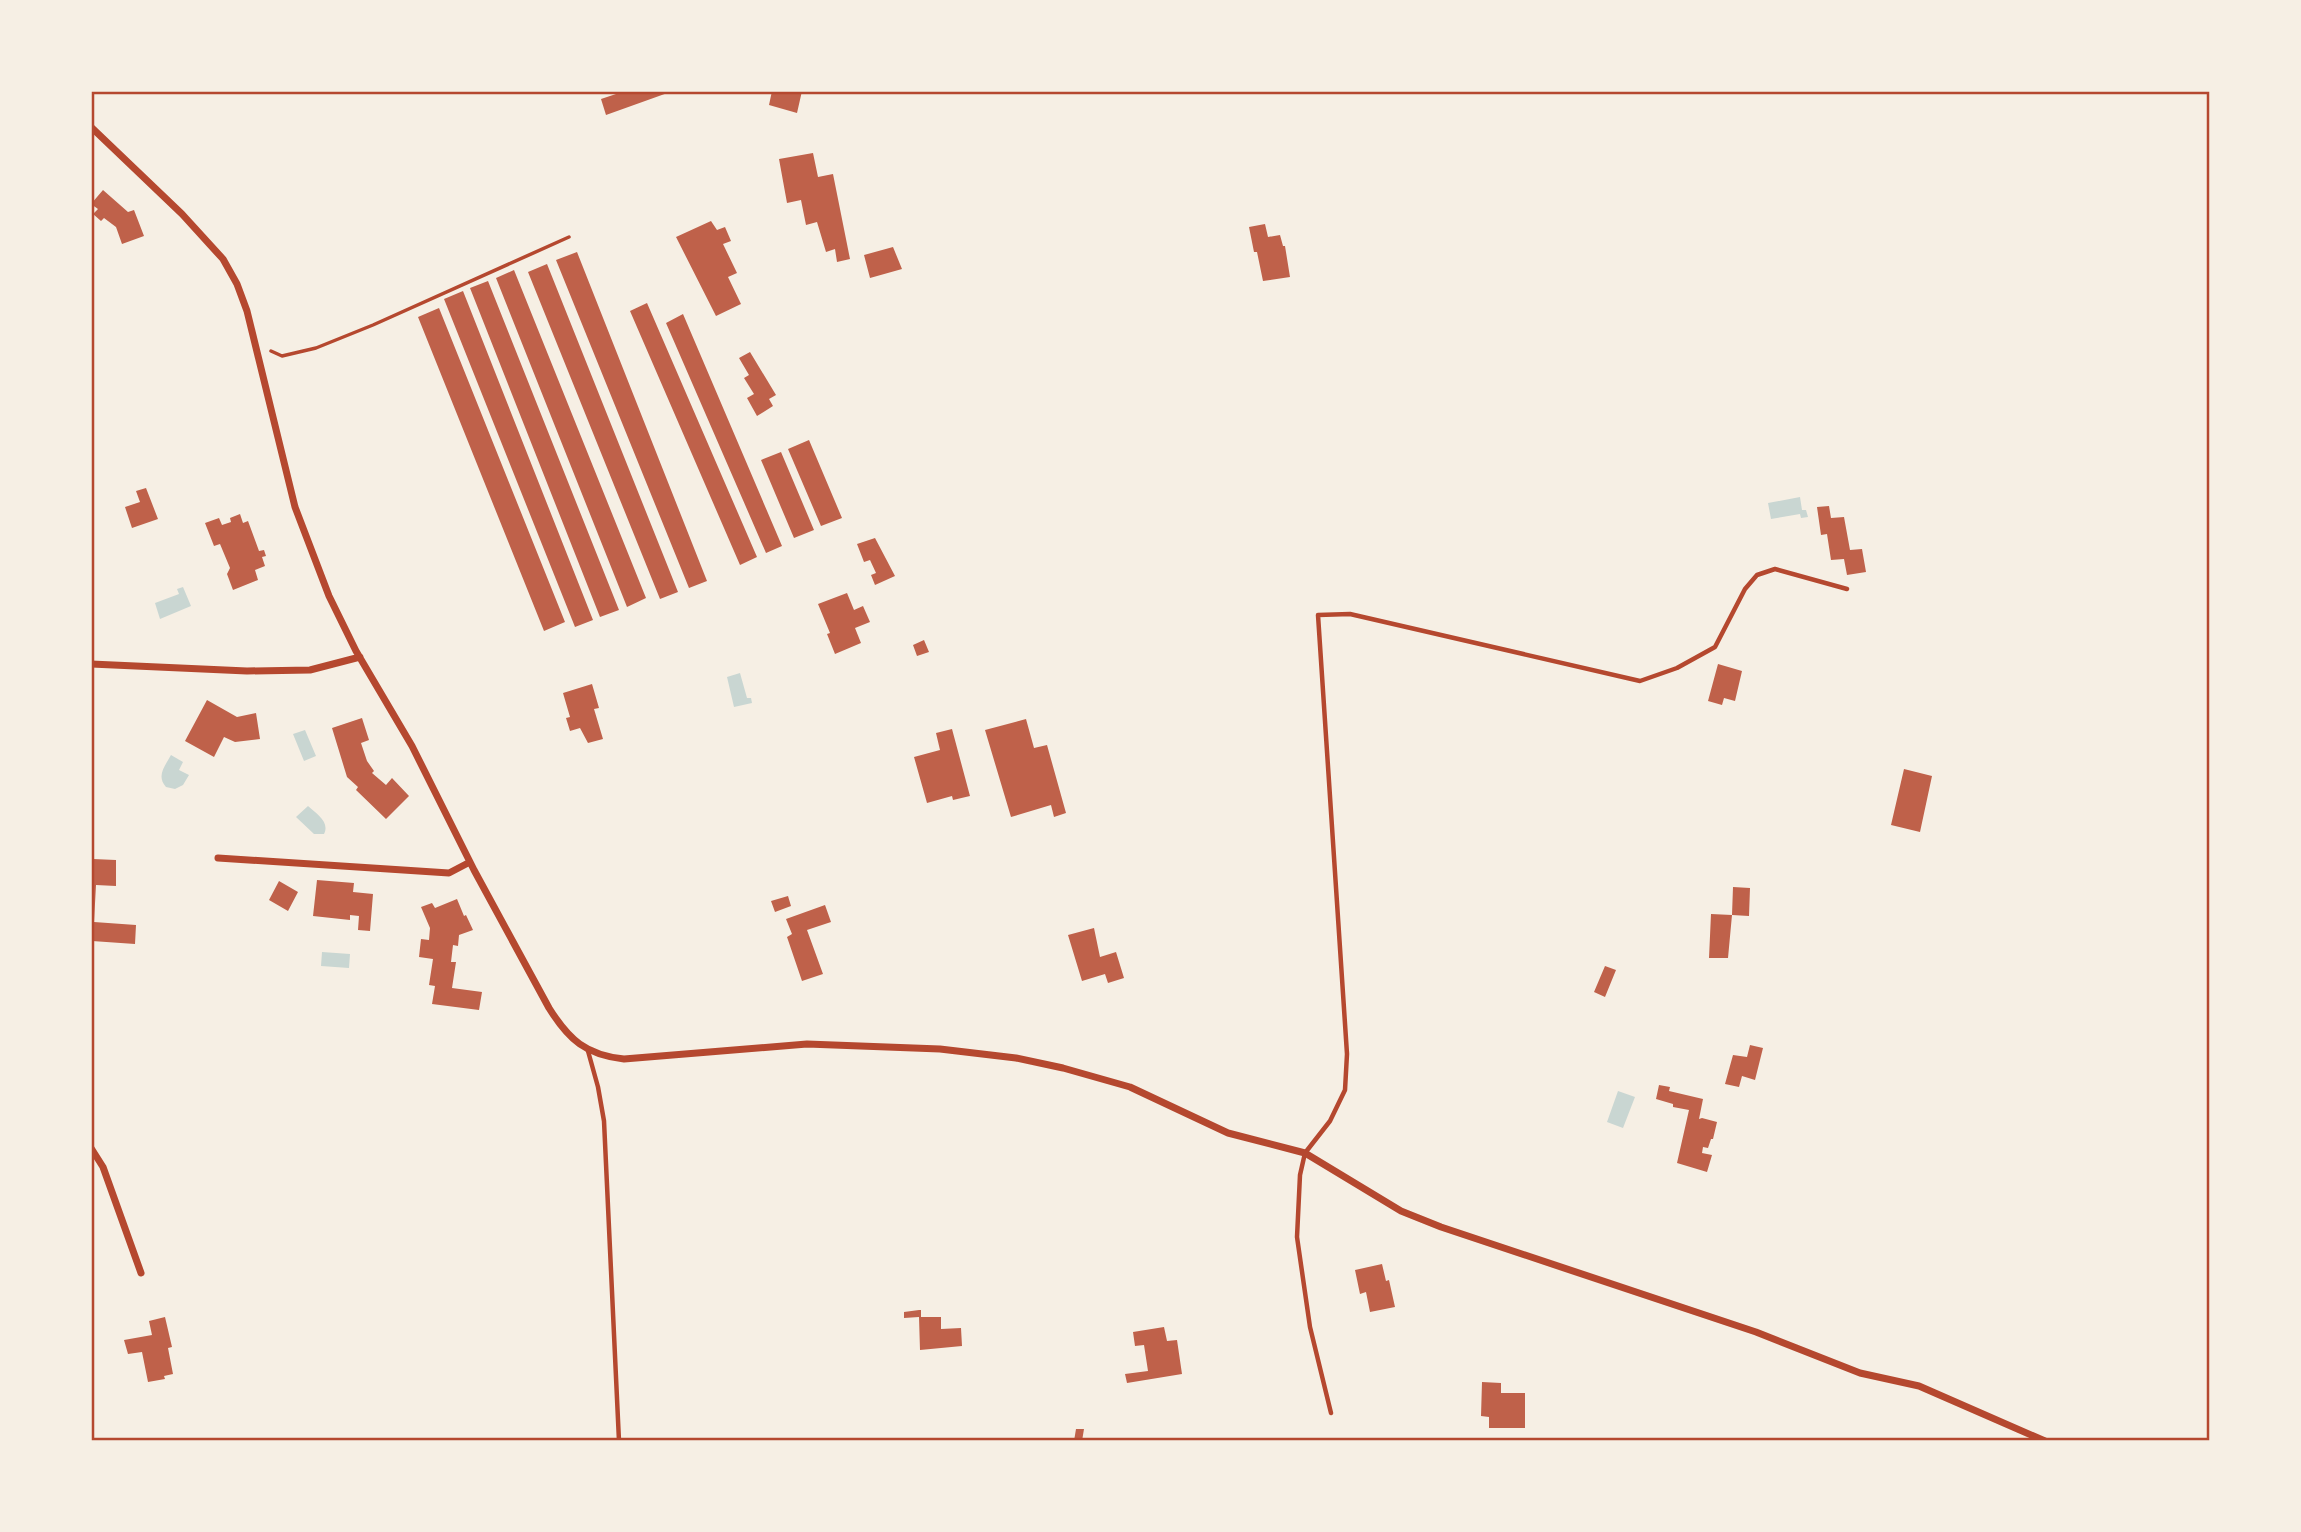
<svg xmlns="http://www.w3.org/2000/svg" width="2301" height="1532" viewBox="0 0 2301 1532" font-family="'Asap Condensed',sans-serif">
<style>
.water{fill:#c9d6d2}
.building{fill:#bf614a}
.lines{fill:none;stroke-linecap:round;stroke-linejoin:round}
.path{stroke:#b5482f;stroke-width:3.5}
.service{stroke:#b5482f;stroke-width:4.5}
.minor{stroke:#b5482f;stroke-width:7}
.neatline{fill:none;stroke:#b5482f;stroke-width:2.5}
</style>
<rect width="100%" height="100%" fill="#f6efe4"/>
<path class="water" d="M1800,497L1802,510H1806L1808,517L1801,518L1800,514L1771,519L1768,503Z
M183,587L191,606L160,619L155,603L179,594L177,589Z
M740,673L747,698H751L752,703L734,707L727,677Z
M305,730L316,756L304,761L293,734Z
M171,755L183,762L179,770L189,775L183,785L175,789L166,787C156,776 165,766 171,755Z
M308,806C317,814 330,822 324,834H314L296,817Z
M322,952L350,954L349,968L321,966Z
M1618,1091L1635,1097L1623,1128L1607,1122Z"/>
<path class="building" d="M625,91H673L606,115L601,99Z
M772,91H802L797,113L769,105Z
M813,153L818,177L833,174L850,259L837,262L835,249L826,252L817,222L806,225L801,200L787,203L779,159Z
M103,190L128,212L134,210L144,236L122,244L116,227L104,218L101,221L93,214L98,209L91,204Z
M711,221L717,230L725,227L731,241L723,244L737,273L728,277L741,304L716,316L676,237Z
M1265,224L1268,237L1280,235L1283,246H1285L1290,277L1263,281L1257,252H1254L1249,227Z
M893,247L902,269L870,278L864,255Z
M577,252L707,581L689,588L556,260Z
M547,264L678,592L660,599L528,272Z
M514,270L646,598L627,607L496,278Z
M488,281L619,610L600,617L470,288Z
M463,291L593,620L575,627L444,299Z
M647,303L757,557L740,565L630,311Z
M439,308L565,622L544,631L418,317Z
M683,314L782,546L766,553L666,323Z
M750,352L776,395L769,399L773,406L757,416L747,398L754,394L744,378L749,375L739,358Z
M809,440L842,518L821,526L788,449Z
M781,452L814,530L794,538L761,460Z
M146,488L158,519L132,528L125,507L140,502L136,491Z
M1829,506L1831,518L1844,517L1850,550L1862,549L1866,572L1847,575L1844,559L1831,560L1827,534L1821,535L1817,507Z
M240,514L243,523L248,521L259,551L264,550L266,556L262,557L265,566L255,570L258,580L233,590L227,574L230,568L220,544L214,546L205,523L219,518L222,525L231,522L230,518Z
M875,538L895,576L875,585L871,575L876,573L870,560L864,562L857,544Z
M847,593L854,610L863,606L870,622L855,628L861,643L835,654L827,634L830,633L818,604Z
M924,640L929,652L917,656L913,645Z
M1718,664L1742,671L1735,701L1724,698L1722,705L1708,701Z
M592,684L599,708L594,709L603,739L588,743L580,728L570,731L566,718L570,717L563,693Z
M207,700L237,717L256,713L260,739L235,742L224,737L214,757L185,741Z
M362,718L369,740L361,743L367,761L374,771L372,773L386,785L392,778L409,796L386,819L356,790L358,787L347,777L332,728Z
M1026,719L1034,748L1047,745L1066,813L1054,817L1051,805L1011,817L985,730Z
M952,729L970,796L953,800L952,796L927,803L914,757L940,750L936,733Z
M1904,769L1932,776L1920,832L1891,825Z
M93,859L116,860V886L96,885L94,922L136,925L135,944L92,941L91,865H93Z
M317,880L354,883L353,892L373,894L370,931L358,930L359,916L350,915V920L313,916Z
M279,881L298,892L288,911L269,900Z
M1733,887L1750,888L1749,916L1732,915Z
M788,896L791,906L775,912L771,901Z
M457,899L464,916L466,915L473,930L459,935L458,946L453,945L451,962H456L452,988L482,992L479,1010L432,1004L435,986L429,985L433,959L419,957L421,939L429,940L430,928L421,907L432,903L435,908Z
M825,905L831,922L807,930L823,974L802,981L787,937L792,934L786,919Z
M1711,914L1732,915L1728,958H1709Z
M1094,928L1100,957L1116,952L1124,978L1108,983L1105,974L1082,981L1068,935Z
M1605,966L1616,970L1605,997L1594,992Z
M1750,1045L1763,1048L1755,1080L1742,1076L1739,1087L1725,1084L1733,1055L1747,1057Z
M1659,1085L1670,1087L1669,1091L1703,1099L1699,1119L1702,1118L1717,1122L1713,1139H1711L1708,1148L1703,1147L1702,1153L1712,1155L1707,1172L1677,1163L1689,1110L1673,1107V1104L1656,1099Z
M1382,1264L1386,1281L1389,1280L1395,1307L1370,1312L1366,1292L1360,1294L1355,1270Z
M919,1310H921V1317H941V1329L961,1328L962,1346L920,1350L919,1317L904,1318V1312Z
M165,1317L172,1347L168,1348L173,1374L164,1376L165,1379L148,1382L142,1352L128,1354L124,1340L152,1335L149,1321Z
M1164,1327L1167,1341L1177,1340L1182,1374L1127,1383L1125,1374L1148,1371L1144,1345L1135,1346L1133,1332Z
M1482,1382L1501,1383V1393H1525V1428H1489V1417L1481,1416Z
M1076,1429H1084L1082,1441H1074Z"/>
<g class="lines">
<path class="path" d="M271,351L282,356L316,348L373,325L569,237"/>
<path class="service" d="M588,1051L598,1087L604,1121L619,1441
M1331,1413L1310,1327L1297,1237L1300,1175L1305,1153L1330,1121L1345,1090L1347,1054L1318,615L1350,614L1640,681L1677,668L1715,647L1745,589L1757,575L1775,569L1847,589"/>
<path class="minor" d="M91,127L182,214L223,259L237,284L247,311L295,507L329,596L356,651L412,746L474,870L549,1008C569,1040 586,1055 624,1059L807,1044L940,1049L1016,1058L1063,1068L1130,1087L1228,1133L1305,1153L1401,1211L1441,1227L1756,1332L1860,1373L1919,1386L2045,1441
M91,664L247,671L310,670L360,657
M218,858L449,873L470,862
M91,1148L103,1167L141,1273"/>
</g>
<rect width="2301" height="1532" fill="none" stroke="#f6efe4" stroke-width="186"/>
<rect x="93" y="93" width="2115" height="1346" class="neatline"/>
</svg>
